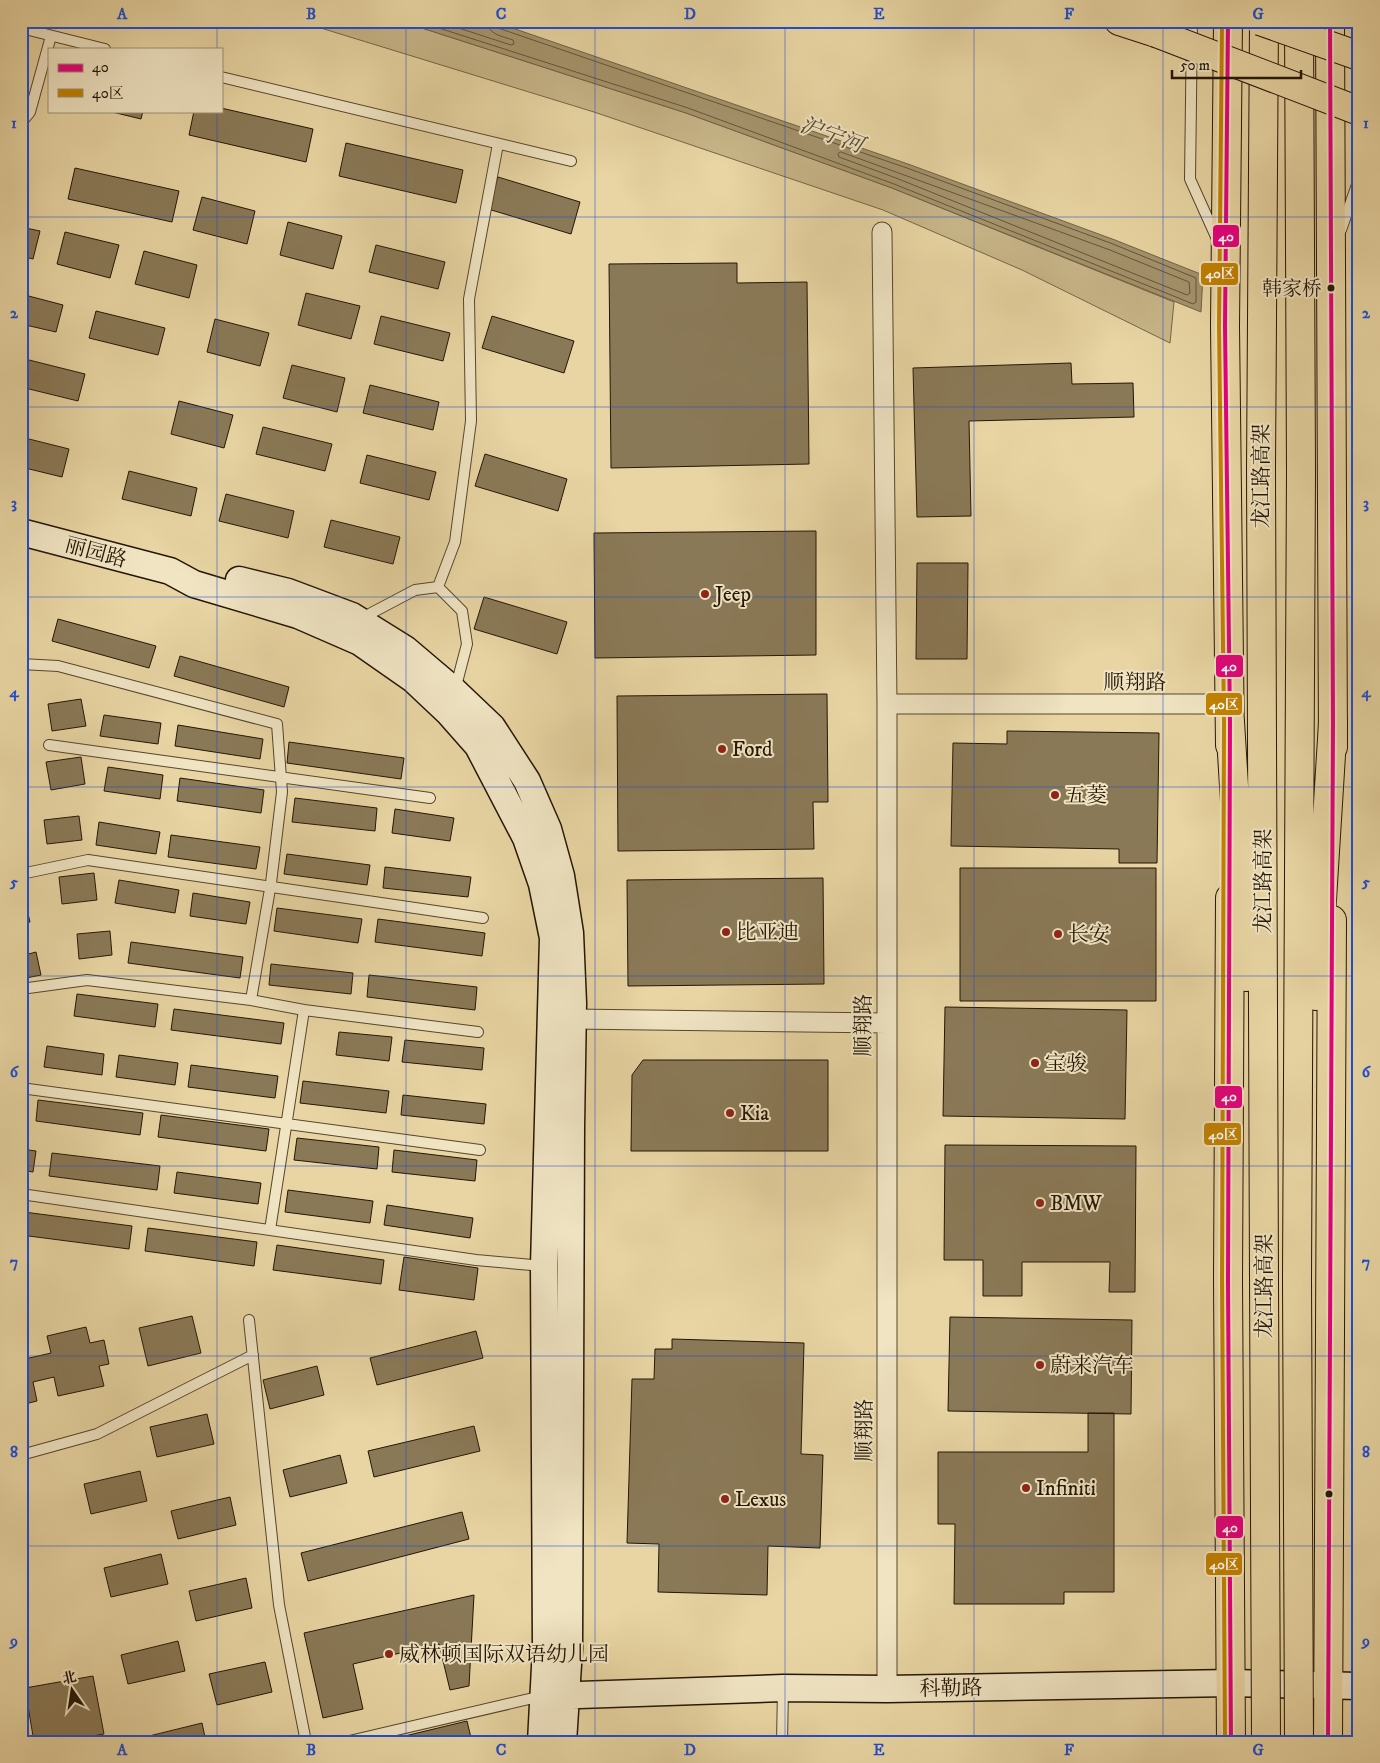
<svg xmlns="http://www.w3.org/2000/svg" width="1380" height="1763" viewBox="0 0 1380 1763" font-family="'IM FELL DW Pica','Noto Serif SC',serif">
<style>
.green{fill:#c7b588;stroke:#766646}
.water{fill:#a5946d;stroke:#716243}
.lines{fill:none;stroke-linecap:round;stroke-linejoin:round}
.shore{stroke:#645539;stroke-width:1}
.building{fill:#8a7957;stroke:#241605}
.lane-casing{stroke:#55462c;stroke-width:12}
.street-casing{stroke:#55462c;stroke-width:21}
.secondary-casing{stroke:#241605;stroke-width:29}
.primary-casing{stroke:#241605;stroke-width:30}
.highway-casing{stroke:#241605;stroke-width:30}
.lane{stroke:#f0e4c3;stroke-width:10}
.street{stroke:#f0e4c3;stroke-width:19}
.secondary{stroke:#f0e4c3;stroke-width:26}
.primary{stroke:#e8d5a3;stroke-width:28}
.highway{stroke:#e8d5a3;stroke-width:28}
.highway-bridge-casing{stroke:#241605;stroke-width:30;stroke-linecap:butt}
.highway-bridge{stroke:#e8d5a3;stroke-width:28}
.bus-1-casing{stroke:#f0e4c3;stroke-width:8}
.bus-2-casing{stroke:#f0e4c3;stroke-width:8}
.bus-1{stroke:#e5007d;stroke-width:4}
.bus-2{stroke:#c28201;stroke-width:4}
.grid{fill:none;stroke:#1d4ed8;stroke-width:1;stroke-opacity:0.55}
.bus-dot{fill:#241605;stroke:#f0e4c3;stroke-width:2}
.poi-dot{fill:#8f2418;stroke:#f0e4c3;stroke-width:2}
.labels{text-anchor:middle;stroke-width:4;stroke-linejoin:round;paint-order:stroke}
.bus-label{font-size:20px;fill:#241605;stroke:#f0e4c3;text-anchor:end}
.street-label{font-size:21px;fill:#241605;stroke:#f0e4c3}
.poi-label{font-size:21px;fill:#241605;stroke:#f0e4c3;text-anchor:start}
.water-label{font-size:22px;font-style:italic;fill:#58482f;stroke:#f0e4c3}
.line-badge{stroke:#f0e4c3;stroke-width:2}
.badge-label{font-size:14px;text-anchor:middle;font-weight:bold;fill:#fff}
.neatline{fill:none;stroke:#1d4ed8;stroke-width:2}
.grid-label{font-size:16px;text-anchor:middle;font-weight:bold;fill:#1d4ed8}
</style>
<rect width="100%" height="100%" fill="#e8d5a3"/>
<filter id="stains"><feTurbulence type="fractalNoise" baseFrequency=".004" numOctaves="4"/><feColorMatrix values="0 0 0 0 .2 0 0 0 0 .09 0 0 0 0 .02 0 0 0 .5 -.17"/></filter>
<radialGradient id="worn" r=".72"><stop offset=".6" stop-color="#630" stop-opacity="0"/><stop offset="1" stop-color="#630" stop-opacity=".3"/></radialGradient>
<path class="green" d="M298,21H400L686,113L892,188L1174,302L1170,343L1022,270L883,210L594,112Z"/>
<path class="water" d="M400,21H492L908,164L1115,240L1203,275L1201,312L892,188L686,113Z"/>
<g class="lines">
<path class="shore" d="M417,21L688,108L894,184L1176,297L1193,304L1196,302V278L1113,244L907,168L498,28L494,26V21
M437,21L511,45L514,44L513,40C502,36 488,35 487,21
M841,152L1110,250L1189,282L1190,293L1187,295L896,178L839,157L838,154Z"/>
</g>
<path class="building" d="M221,108L313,129L306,162L189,135L194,111H221Z
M108,111H143L141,119Z
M346,143L463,170L456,203L339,176Z
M75,168L179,191L172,222L68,199Z
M498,177L580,202L571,234L488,209Z
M202,197L255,211L247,244L193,230Z
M288,222L342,236L333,269L280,255Z
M21,227L40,231L33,259L21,256Z
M65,232L119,245L110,278L57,264Z
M376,245L445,262L438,289L369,272Z
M144,251L197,265L189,298L135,284Z
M737,263V283L807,282L809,464L611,468L609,264Z
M306,293L360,306L351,339L298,325Z
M21,294L63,305L56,332L21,324Z
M96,311L165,328L158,355L89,338Z
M381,316L450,333L443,361L374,344Z
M492,316L574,341L564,373L482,348Z
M215,319L269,333L260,366L207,352Z
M21,358L85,374L78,401L21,387Z
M1071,363L1072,384L1133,383L1134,417L969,421L971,516L917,517L913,368Z
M292,365L345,378L337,412L283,398Z
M370,385L439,402L433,430L363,413Z
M179,401L233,415L224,448L171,434Z
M263,427L332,444L325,471L256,454Z
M21,437L69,449L62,477L21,467Z
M485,454L567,479L558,511L475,486Z
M367,455L436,472L429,500L360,483Z
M129,471L197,488L191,516L122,499Z
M226,494L294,511L288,538L219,521Z
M331,520L400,537L393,564L324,547Z
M816,531V655L595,658L594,533Z
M917,563H968L967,659H916Z
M484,597L567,622L557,654L474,629Z
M58,619L156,646L149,668L52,641Z
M180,656L289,687L284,707L174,676Z
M827,694L828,802H813L814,849L618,851L617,696Z
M81,699L86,726L52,731L48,704Z
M104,715L161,723L158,744L100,736Z
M178,725L263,739L260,759L175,746Z
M1007,731L1159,733L1157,863H1119V849L951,846L953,743L1007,744Z
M289,742L404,758L401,779L287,763Z
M81,757L85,784L51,790L46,762Z
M108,767L163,775L160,799L104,791Z
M180,778L264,790L261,813L177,801Z
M295,798L377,808L375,831L292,822Z
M395,809L454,818L450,841L392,833Z
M79,816L82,840L47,844L44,820Z
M99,822L160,832L156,854L96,845Z
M171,835L260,847L256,869L168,857Z
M287,854L370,865L367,885L284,874Z
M385,867L471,877L468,897L383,888Z
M960,868H1156V1001H960Z
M94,873L97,900L62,904L59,877Z
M823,878L824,984L628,986L627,880Z
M119,880L179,890L175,913L115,903Z
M193,893L250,902L246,924L190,916Z
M24,897L30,922L21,923V898Z
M277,908L362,919L358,943L274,931Z
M378,919L485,933L482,956L375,942Z
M110,931L112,955L79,959L77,934Z
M131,942L243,957L240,978L128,963Z
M36,952L41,975L21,979V956Z
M271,964L353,973L351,994L269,985Z
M369,975L477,987L475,1010L367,997Z
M77,994L158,1004L155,1027L74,1016Z
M945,1007L1127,1010L1125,1119L943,1116Z
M174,1009L284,1023L281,1044L171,1030Z
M339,1032L392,1037L389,1061L336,1055Z
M405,1040L484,1048L482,1070L402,1062Z
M47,1046L104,1054L102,1075L44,1067Z
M119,1055L178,1063L175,1085L116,1077Z
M643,1060H828V1151H631L632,1075Z
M191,1065L278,1076L275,1098L188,1087Z
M303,1081L389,1091L386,1113L300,1103Z
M403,1095L486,1104L484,1124L401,1115Z
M38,1100L143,1113L140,1135L36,1121Z
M161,1115L269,1129L266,1151L158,1137Z
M297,1138L379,1147L377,1169L294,1160Z
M945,1145L1136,1146L1135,1292H1109L1110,1262H1022V1296H983V1260H944Z
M21,1149L36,1151L33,1172L21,1170Z
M394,1150L477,1160L475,1181L392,1172Z
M52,1153L160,1166L157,1190L49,1176Z
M177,1172L261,1183L258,1204L174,1193Z
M288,1190L373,1201L370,1223L285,1212Z
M387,1205L473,1218L470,1238L384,1225Z
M24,1212L132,1226L129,1249L21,1235Z
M148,1228L257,1242L254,1266L145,1251Z
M277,1245L384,1260L381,1284L273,1270Z
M404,1257L478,1268L474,1300L399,1290Z
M192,1316L201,1353L148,1366L139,1328Z
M950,1317L1132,1320L1131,1414L948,1411Z
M86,1327L90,1343L104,1340L109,1364L99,1366L104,1386L58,1396L54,1377L33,1382L37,1401L21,1405V1344L25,1359L51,1353L47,1336Z
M476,1331L483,1358L377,1385L370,1358Z
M672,1339L804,1343L801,1454L823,1455L820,1548L768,1546L767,1595L658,1592L659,1544L627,1543L632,1379H654L655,1349H672Z
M317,1366L324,1395L270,1409L263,1380Z
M1088,1413H1114V1592H1064V1604H954L955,1524H938V1452H1088Z
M207,1414L214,1444L157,1457L150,1427Z
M474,1426L480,1451L374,1477L368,1451Z
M340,1455L347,1483L290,1497L283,1470Z
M140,1471L147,1501L91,1514L84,1484Z
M230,1497L236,1525L178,1539L171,1511Z
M462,1512L469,1539L308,1581L301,1553Z
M161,1554L168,1584L111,1597L104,1568Z
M246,1578L252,1608L196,1621L189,1591Z
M474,1595L469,1686L450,1690L439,1644L353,1664L363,1709L323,1718L304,1633Z
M178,1641L185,1671L128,1684L121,1655Z
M265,1662L272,1692L217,1705L209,1674Z
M93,1676L104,1734L58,1742H34L25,1688Z
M467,1721L472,1742H380Z
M202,1723L206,1742H146L145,1737Z
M812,1738H1130V1742H812Z"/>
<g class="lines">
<defs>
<path id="lane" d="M1192,21L1190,179L1217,239
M21,28L105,49
M221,77L571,161
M21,123L30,112L51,36
M1341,230L1359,179
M438,587L455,542L471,421L469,299L498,144
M360,619L415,590L438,587L462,611L467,644L455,690
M21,664L58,666L277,724L282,792L271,883L251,1000
M49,745L430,798
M21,874L88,860L483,918
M21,989L87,980L251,1000L304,1010L478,1032
M21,1088L480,1150
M21,1194L476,1260L543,1266
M270,1230L304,1010
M249,1320L279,1605L306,1742
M21,1455L97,1434L253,1355
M345,1742L542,1696
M782,1742L783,1688"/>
<path id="street" d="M882,232L887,704V1689
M887,704H1229
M572,1019L886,1023"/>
<path id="secondary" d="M21,532L170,571L194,584L298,615L360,642L413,679L448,712L478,746L526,838L542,884L553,938L544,1266L546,1648L541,1742
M239,580L288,592L352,616L405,649L451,688L492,727L527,781L548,829L561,876L570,933L573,1003L571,1127L569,1649L563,1742
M549,1696L783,1688L887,1689L1231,1683L1359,1686"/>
<path id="primary" d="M1228,21L1225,326L1230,745
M1330,21L1333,747
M1230,898L1228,1280L1231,1742
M1328,1742L1332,920"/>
<path id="highway" d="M1119,21L1156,33
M1264,21L1261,469L1264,1278
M1230,722L1246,977
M1316,996L1333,723
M1297,1279L1301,471L1299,21"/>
</defs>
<use href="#lane" class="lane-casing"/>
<use href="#street" class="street-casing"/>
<use href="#secondary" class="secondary-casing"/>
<use href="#primary" class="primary-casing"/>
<use href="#highway" class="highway-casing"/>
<use href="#lane" class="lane"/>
<use href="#street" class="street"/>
<use href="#secondary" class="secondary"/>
<use href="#primary" class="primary"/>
<use href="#highway" class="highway"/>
<defs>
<path id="highway-bridge" d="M1260,21L1359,56
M1156,33L1359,111
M1264,1278L1266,1742
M1297,1279L1299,1742"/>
</defs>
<use href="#highway-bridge" class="highway-bridge-casing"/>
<use href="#highway-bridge" class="highway-bridge"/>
<defs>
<path id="bus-1" d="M1228,21L1225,326L1230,722L1228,1280L1231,1742
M1328,1742L1333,723L1330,21"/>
<path id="bus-2" d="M1222,21L1219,326L1224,722L1222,1280L1225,1742"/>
</defs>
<use href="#bus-1" class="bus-1-casing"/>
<use href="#bus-2" class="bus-2-casing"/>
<use href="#bus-1" class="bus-1"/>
<use href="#bus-2" class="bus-2"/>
</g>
<path class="grid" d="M217,21V49M406,21V1742M595,21V1742M785,21V1742M974,21V1742M1163,21V1742M217,111V1742M21,217H1359M21,407H1359M21,597H1359M21,787H1359M21,976H1359M21,1166H1359M21,1356H1359M21,1546H1359"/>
<g class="bus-dot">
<circle cx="1331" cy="288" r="4.5"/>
<circle cx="1329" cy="1494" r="4.5"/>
</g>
<g class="poi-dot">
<circle cx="705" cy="594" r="5"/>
<circle cx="722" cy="749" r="5"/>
<circle cx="1055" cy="795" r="5"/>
<circle cx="726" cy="932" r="5"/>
<circle cx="1058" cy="934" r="5"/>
<circle cx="1035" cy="1063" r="5"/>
<circle cx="730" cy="1113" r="5"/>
<circle cx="1040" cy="1203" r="5"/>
<circle cx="1040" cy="1365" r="5"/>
<circle cx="1026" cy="1488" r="5"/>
<circle cx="725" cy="1499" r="5"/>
<circle cx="389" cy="1654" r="5"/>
</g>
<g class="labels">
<g class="bus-label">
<text x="1322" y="295">韩家桥</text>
</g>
<g class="street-label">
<text transform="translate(1261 476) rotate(-90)" y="7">龙江路高架</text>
<text transform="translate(96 552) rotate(15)" y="7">丽园路</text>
<text x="1135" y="689">顺翔路</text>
<text transform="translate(1263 881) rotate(-90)" y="7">龙江路高架</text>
<text transform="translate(863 1025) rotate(-90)" y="7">顺翔路</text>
<text transform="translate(1264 1286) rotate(-90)" y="7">龙江路高架</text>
<text transform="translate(864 1430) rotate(-90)" y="7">顺翔路</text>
<text transform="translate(951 1688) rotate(-1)" y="7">科勒路</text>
</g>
<g class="poi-label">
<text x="715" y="601">Jeep</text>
<text x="732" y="756">Ford</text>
<text x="1065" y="802">五菱</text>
<text x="736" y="939">比亚迪</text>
<text x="1068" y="941">长安</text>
<text x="1045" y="1070">宝骏</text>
<text x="740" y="1120">Kia</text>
<text x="1050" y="1210">BMW</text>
<text x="1050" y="1372">蔚来汽车</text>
<text x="1036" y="1495">Infiniti</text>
<text x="735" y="1506">Lexus</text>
<text x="399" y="1661">威林顿国际双语幼儿园</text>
</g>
<g class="water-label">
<text transform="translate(832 134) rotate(20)" y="8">沪宁河</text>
</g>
</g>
<g class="line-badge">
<rect x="1212" y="224" width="28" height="24" rx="5" fill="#e5007d"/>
<rect x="1200" y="262" width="39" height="24" rx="5" fill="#c28201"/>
<rect x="1215" y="654" width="29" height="24" rx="5" fill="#e5007d"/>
<rect x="1205" y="692" width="38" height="24" rx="5" fill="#c28201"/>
<rect x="1214" y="1085" width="29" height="24" rx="5" fill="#e5007d"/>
<rect x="1203" y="1122" width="39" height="24" rx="5" fill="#c28201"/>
<rect x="1215" y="1515" width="29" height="24" rx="5" fill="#e5007d"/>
<rect x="1205" y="1552" width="38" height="24" rx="5" fill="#c28201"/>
</g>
<g class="badge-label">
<text x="1226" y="241">40</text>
<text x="1220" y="278">40区</text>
<text x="1229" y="671">40</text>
<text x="1224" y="709">40区</text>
<text x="1229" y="1101">40</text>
<text x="1223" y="1139">40区</text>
<text x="1230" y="1532">40</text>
<text x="1224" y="1569">40区</text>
</g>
<rect width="1380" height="1763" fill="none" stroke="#e8d5a3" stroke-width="55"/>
<rect x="48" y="48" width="175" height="65" fill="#f0e4c3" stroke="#9e9277"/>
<rect x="58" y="64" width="25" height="8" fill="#e5007d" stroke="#9e9277"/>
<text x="92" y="72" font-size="15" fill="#241605">40</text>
<rect x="58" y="89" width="25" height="8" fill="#c28201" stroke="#9e9277"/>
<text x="92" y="98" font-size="15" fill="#241605">40区</text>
<g transform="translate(72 1690) rotate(347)" stroke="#f0e4c3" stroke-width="4" paint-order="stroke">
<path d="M0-4L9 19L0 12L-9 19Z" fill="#241605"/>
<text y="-8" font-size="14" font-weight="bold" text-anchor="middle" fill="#241605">北</text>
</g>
<path d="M1172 70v8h129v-8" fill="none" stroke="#241605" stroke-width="2.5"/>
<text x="1180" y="70" font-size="15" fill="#241605" stroke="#f0e4c3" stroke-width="4" paint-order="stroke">50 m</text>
<rect x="28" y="28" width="1324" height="1708" class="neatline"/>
<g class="grid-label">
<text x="122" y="19">A</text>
<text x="311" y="19">B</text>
<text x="501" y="19">C</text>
<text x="690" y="19">D</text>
<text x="879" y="19">E</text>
<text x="1069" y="19">F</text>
<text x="1258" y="19">G</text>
<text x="14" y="128">1</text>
<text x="1366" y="128">1</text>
<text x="14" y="318">2</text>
<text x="1366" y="318">2</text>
<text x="14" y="508">3</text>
<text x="1366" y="508">3</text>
<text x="14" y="697">4</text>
<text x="1366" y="697">4</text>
<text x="14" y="887">5</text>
<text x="1366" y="887">5</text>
<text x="14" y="1077">6</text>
<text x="1366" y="1077">6</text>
<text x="14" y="1267">7</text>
<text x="1366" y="1267">7</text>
<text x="14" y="1457">8</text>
<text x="1366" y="1457">8</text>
<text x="14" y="1646">9</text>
<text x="1366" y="1646">9</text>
<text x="122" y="1755">A</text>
<text x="311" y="1755">B</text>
<text x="501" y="1755">C</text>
<text x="690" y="1755">D</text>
<text x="879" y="1755">E</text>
<text x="1069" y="1755">F</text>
<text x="1258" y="1755">G</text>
</g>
<rect width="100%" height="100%" filter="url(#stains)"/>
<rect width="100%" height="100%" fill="url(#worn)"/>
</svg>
